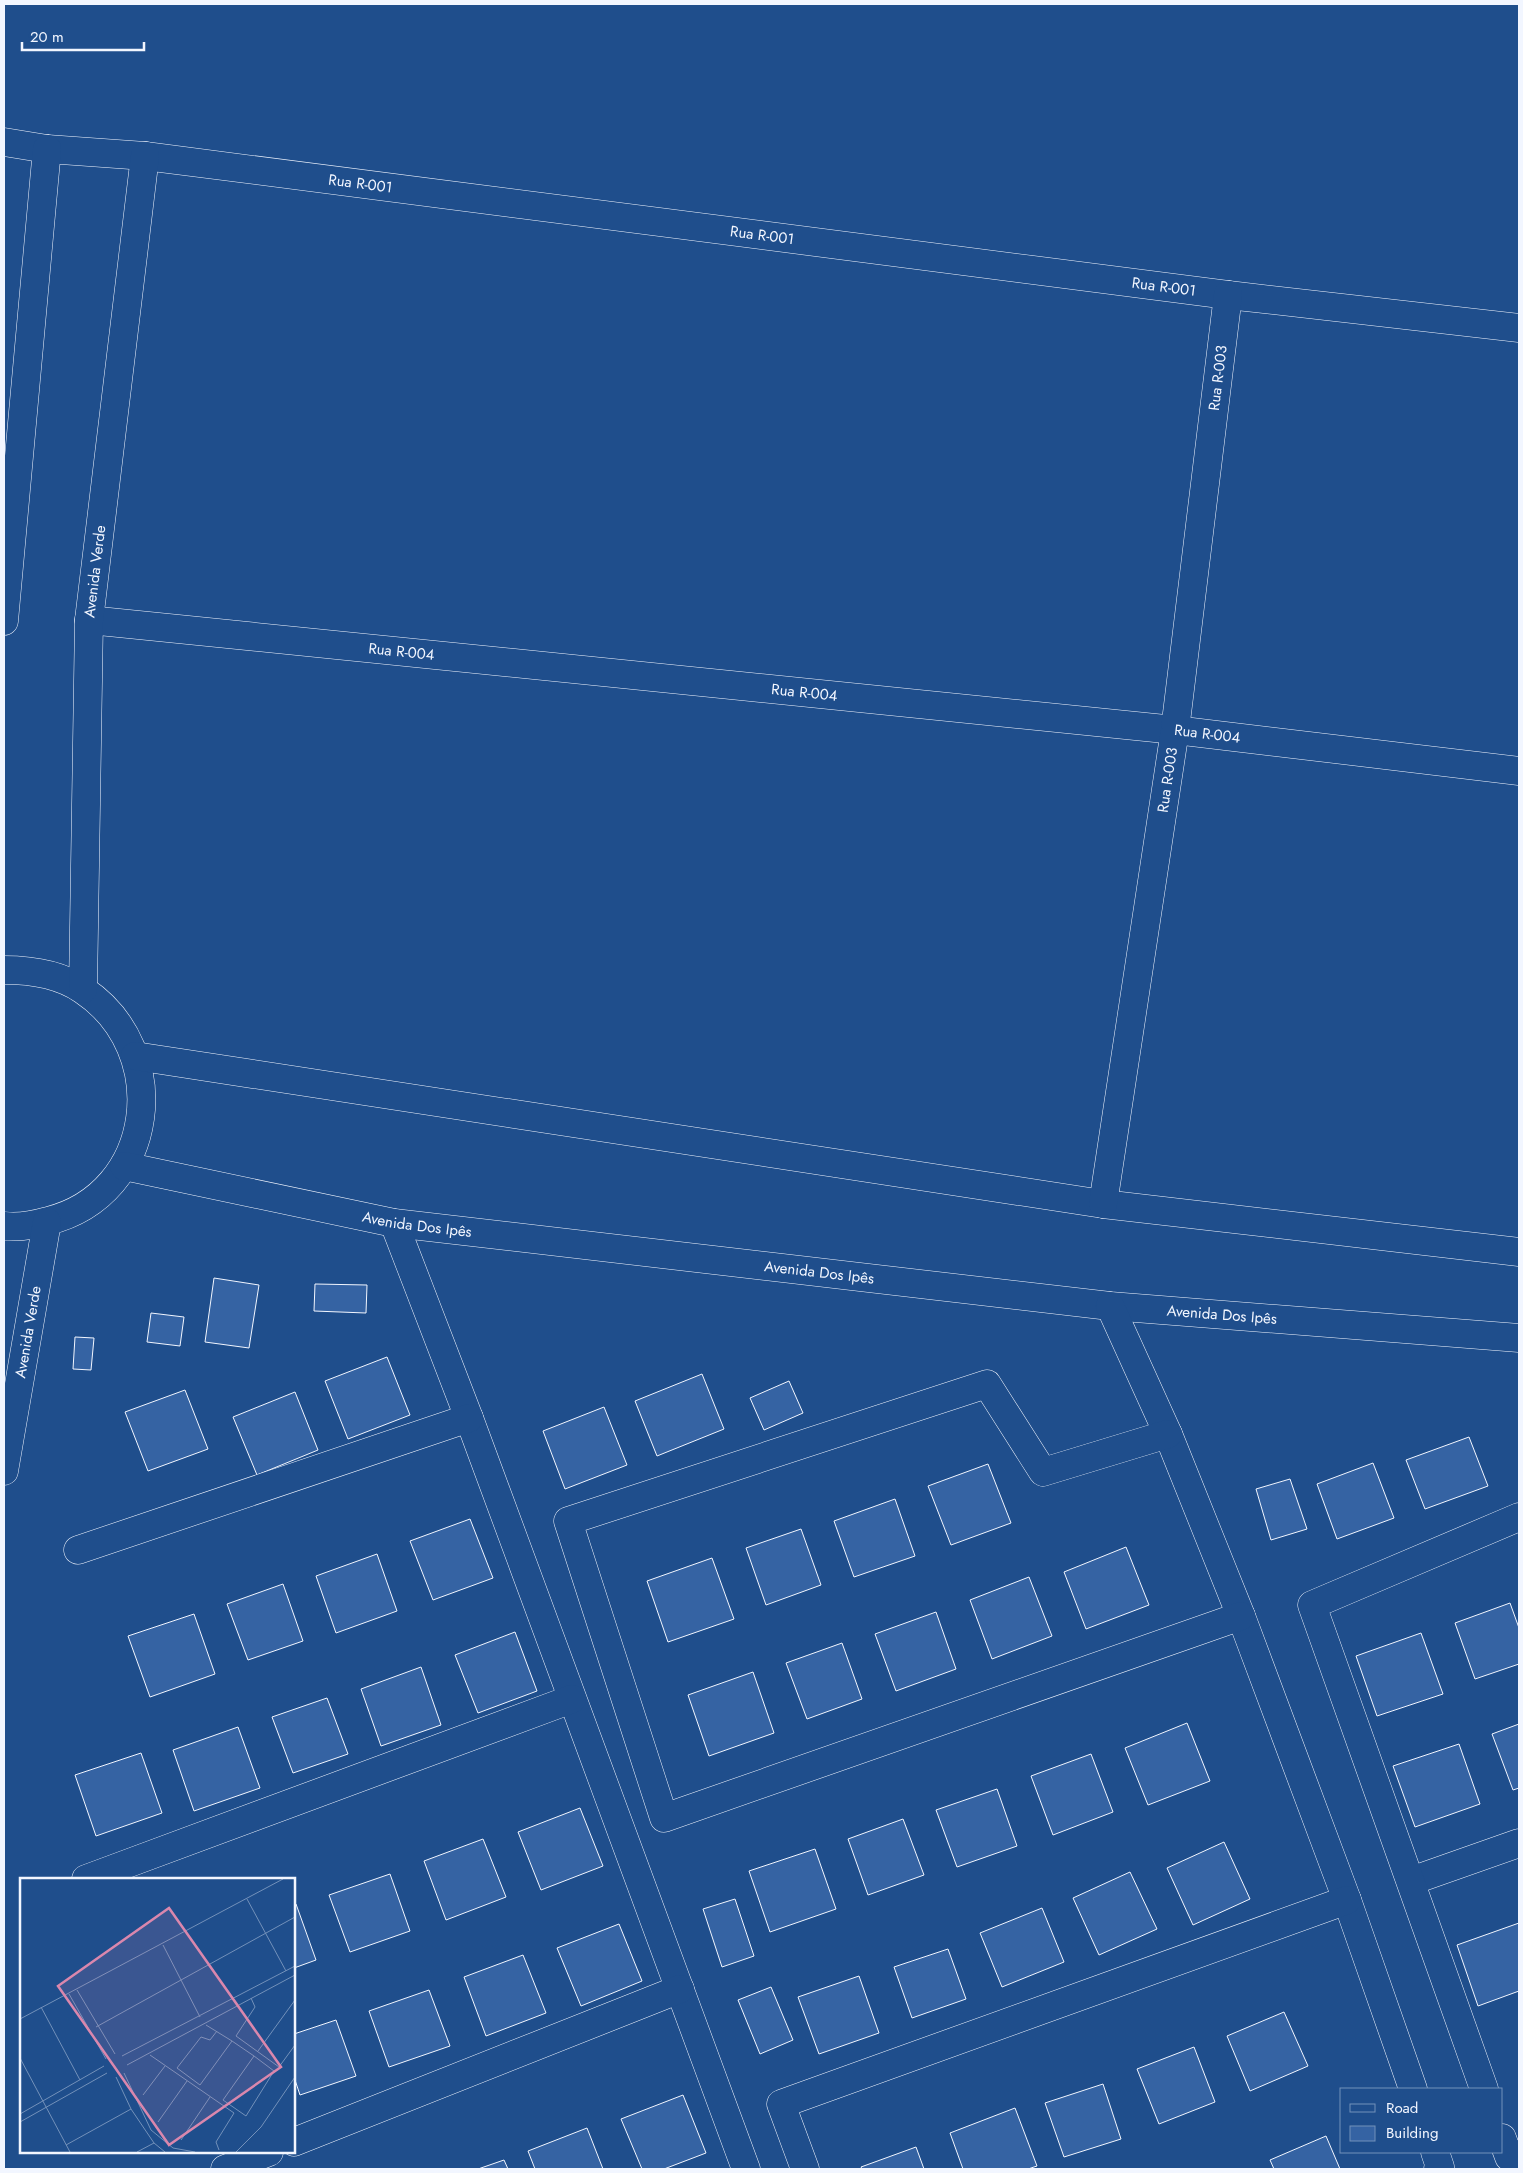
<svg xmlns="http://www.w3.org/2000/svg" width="1523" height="2173" viewBox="0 0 1523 2173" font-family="Jost,sans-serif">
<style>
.building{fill:#3563a3;stroke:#f2f6ff}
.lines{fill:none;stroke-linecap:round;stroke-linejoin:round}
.minor-casing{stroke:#f2f6ff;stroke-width:29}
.minor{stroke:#1f4e8c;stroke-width:28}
.labels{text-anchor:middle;stroke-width:4;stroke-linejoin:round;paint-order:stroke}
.street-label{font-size:15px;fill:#f2f6ff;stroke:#1f4e8c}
.inset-road{fill:none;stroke:#7391ba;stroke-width:1}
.view{fill:#da87ad;fill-opacity:0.15;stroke:#da87ad;stroke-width:2.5}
.inset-edge{fill:none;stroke:#f2f6ff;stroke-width:2.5}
</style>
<rect width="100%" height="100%" fill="#1f4e8c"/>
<path class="building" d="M214,1278L259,1285L249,1348L205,1342Z
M315,1284L367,1285L366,1313L314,1311Z
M151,1313L184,1317L180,1346L147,1342Z
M75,1337L94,1338L91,1370L73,1369Z
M387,1357L410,1415L348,1439L325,1381Z
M702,1374L724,1429L657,1456L635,1401Z
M789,1381L803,1413L764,1430L750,1398Z
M185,1390L208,1449L148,1471L125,1412Z
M295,1392L318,1450L257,1475L233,1417Z
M604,1407L627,1465L565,1489L543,1431Z
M1469,1437L1488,1486L1425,1509L1406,1460Z
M1373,1463L1394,1518L1337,1539L1317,1484Z
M988,1464L1011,1523L951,1545L928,1486Z
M1290,1479L1307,1529L1271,1540L1256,1489Z
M895,1499L915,1556L854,1577L834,1521Z
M470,1519L493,1578L433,1600L410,1541Z
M801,1529L821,1585L766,1605L746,1548Z
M1126,1547L1149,1605L1086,1629L1064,1572Z
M377,1554L397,1611L336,1633L316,1576Z
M712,1558L734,1619L668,1642L647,1581Z
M1029,1577L1052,1636L992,1659L970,1600Z
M283,1584L303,1641L248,1660L227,1604Z
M1510,1603L1519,1628V1664L1475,1679L1455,1623Z
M936,1612L956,1669L896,1691L875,1634Z
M194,1614L215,1674L150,1697L128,1636Z
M515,1632L537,1691L478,1713L455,1655Z
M1421,1633L1443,1694L1377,1716L1356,1656Z
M842,1643L862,1699L807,1719L786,1663Z
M421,1667L441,1725L381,1746L361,1689Z
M753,1672L774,1733L709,1756L688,1695Z
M327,1698L348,1754L293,1773L272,1717Z
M1187,1723L1210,1781L1148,1805L1125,1748Z
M1519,1724V1788L1513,1790L1492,1734Z
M238,1727L260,1788L194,1811L173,1750Z
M1459,1744L1480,1804L1415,1827L1393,1766Z
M141,1753L162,1813L96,1836L75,1775Z
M1091,1754L1113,1812L1053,1835L1031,1776Z
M997,1789L1017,1846L957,1867L936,1810Z
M580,1808L603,1866L541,1890L518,1832Z
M903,1819L924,1875L868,1895L848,1839Z
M483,1839L506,1897L446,1920L424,1861Z
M1224,1842L1250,1899L1193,1925L1167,1868Z
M815,1849L836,1909L770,1932L749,1871Z
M1130,1872L1157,1929L1099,1955L1073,1898Z
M390,1874L410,1931L350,1952L329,1895Z
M735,1899L754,1956L722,1967L703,1909Z
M296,1904L316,1960L294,1968V1905Z
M1042,1908L1064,1962L1002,1987L980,1933Z
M1519,1923V1991L1478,2006L1457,1945Z
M619,1924L642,1981L581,2006L557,1948Z
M948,1949L966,1999L912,2018L894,1967Z
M523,1955L546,2013L486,2036L464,1977Z
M859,1976L879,2033L819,2054L798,1997Z
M771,1987L793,2040L760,2054L738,2000Z
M429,1990L450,2046L389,2067L369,2011Z
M1284,2012L1308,2066L1250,2091L1227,2036Z
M336,2020L356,2076L300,2095L294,2077V2034Z
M1194,2047L1215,2102L1159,2124L1137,2069Z
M1103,2084L1121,2139L1064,2157L1045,2103Z
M683,2095L706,2153L664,2169H642L621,2119Z
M1015,2108L1037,2166L1028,2169H963L950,2133Z
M587,2128L603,2169H535L528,2151Z
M1326,2136L1340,2169H1274L1270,2160Z
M916,2147L924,2169H862L861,2167Z
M504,2160L508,2169H478Z"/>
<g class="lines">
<defs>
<g id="minor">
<path id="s1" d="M4,142L47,149L145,156L1228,295L1519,328"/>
<path id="s2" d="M89,620L1175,730L1519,771"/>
<path d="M4,621L47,149"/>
<path d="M4,970C31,970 60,974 83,990C173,1050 157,1194 48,1221C34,1225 19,1228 4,1226"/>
<path id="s3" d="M83,989L89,620L145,156"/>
<path d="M135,1056L1103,1204L1519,1252"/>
<path id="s4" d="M124,1166L394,1223L1110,1306L1519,1338"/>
<path id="s5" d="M1103,1204L1175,730L1228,295"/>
<path d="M394,1223L469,1418L746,2169"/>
<path d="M1110,1306L1168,1434L1241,1616L1347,1900L1413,2089"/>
<path d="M1168,1434L1043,1472L987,1384L568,1521L664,1818L1241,1616"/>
<path id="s6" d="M4,1471L47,1222"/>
<path d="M78,1550L469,1418"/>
<path d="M86,1879L572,1699"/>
<path d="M1411,1881L1519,1843"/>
<path d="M1484,2089L1312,1605L1519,1517"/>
<path d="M1502,2138L1509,2157L1519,2154"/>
<path d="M294,2142L680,1989"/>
<path d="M1435,2152L1440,2167L1438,2169"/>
<path d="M225,2169L269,2152"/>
<path d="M805,2169L781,2104L1347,1900"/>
</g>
</defs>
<use href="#minor" class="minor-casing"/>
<use href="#minor" class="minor"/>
</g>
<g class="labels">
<g class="street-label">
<text dy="5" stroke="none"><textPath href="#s1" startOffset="359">Rua R-001</textPath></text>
<text dy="5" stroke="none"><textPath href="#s1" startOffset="764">Rua R-001</textPath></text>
<text dy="5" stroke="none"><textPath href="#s1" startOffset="1169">Rua R-001</textPath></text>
<text dy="5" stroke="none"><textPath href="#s5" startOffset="834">Rua R-003</textPath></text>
<text dy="5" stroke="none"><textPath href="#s3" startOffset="418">Avenida Verde</textPath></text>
<text dy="5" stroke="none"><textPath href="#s2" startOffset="314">Rua R-004</textPath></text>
<text dy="5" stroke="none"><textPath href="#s2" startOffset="719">Rua R-004</textPath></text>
<text dy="5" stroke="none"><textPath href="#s2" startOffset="1124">Rua R-004</textPath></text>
<text dy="5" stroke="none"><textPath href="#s5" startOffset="429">Rua R-003</textPath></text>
<text dy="5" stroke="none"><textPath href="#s4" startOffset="299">Avenida Dos Ipês</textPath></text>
<text dy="5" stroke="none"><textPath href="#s4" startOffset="704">Avenida Dos Ipês</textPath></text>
<text dy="5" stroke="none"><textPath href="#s4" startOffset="1109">Avenida Dos Ipês</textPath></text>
<text dy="5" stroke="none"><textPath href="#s6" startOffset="141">Avenida Verde</textPath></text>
</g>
</g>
<g transform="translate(20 1878)">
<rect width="275" height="275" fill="#1f4e8c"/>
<path class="inset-road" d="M227,21L266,93M143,67L180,139M57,112L95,176M49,116L86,181M231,120L235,129L216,158L259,189L275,167M21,129L60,202M0,141L263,1M186,147L212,163L234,178L254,193L226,238L203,222L234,178M76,149L275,39M197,153L190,162L181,159L157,190L180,207L212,163M238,173L275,122M130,177L214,235L196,264L199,272M102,178L275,88M0,180L50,274M107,187L275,97M104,195L131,252L153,270L175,274M96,199L111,231L134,265L145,274M123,217L145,188M0,236L84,188M0,244L87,195M138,244L167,203M161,262L190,219M46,267L111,231M117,274L134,265M216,274L241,249L275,199"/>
<path class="view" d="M149,30L261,189L149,267L38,108Z"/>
<rect width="275" height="275" class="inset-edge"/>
</g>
<rect width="1523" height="2173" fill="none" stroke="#f2f6ff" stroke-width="10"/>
<rect x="1340" y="2088" width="162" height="65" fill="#1f4e8c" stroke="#7391ba"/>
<rect x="1350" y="2104" width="25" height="8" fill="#1f4e8c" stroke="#7391ba"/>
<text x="1386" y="2113" font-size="15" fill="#f2f6ff">Road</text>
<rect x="1350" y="2126" width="25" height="15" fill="#3563a3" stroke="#7391ba"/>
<text x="1386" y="2138" font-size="15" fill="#f2f6ff">Building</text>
<path d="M22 42v8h122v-8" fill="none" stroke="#f2f6ff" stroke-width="2.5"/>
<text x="30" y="42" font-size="15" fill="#f2f6ff" stroke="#1f4e8c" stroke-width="4" paint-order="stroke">20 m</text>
</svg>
